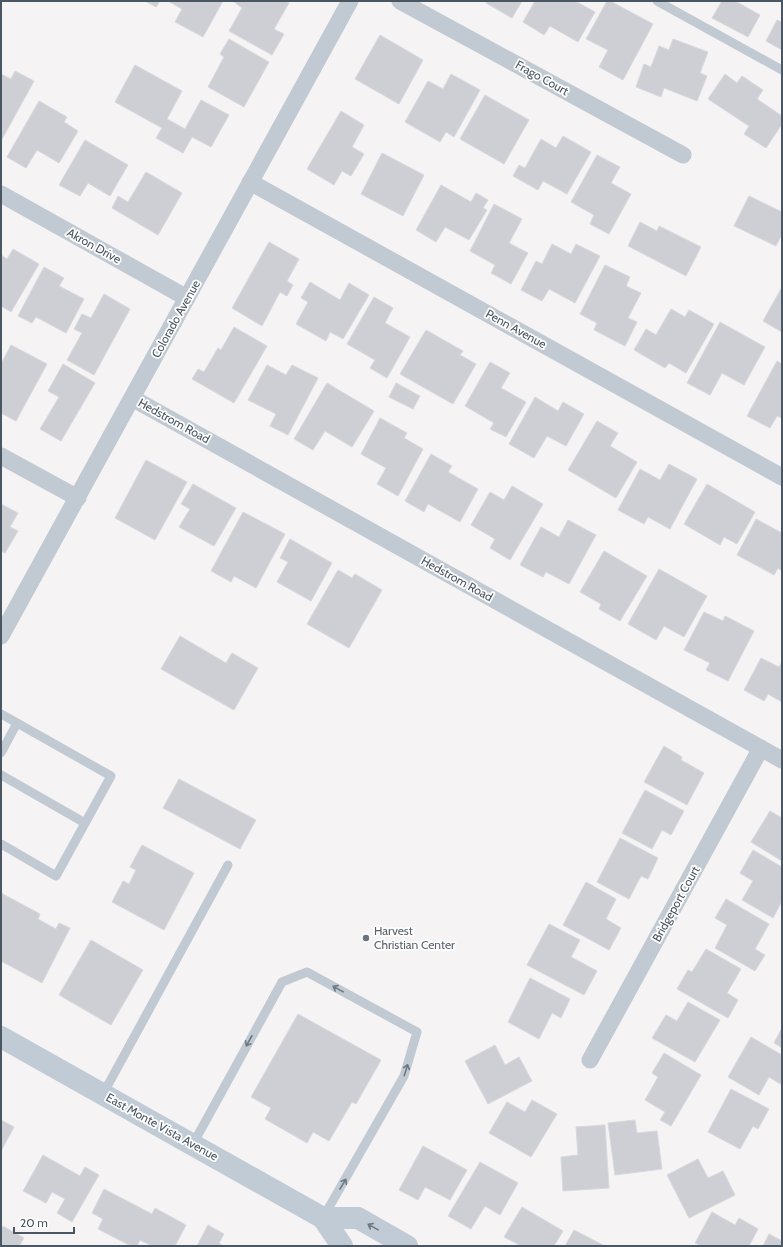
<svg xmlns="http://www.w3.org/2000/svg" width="783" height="1247" viewBox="0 0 783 1247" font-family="Cabin,sans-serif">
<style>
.building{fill:#cdcfd5;stroke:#d7d9de}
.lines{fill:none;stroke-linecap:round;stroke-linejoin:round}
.service{stroke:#c1cad2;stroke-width:9}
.minor{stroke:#c1cad2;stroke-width:17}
.secondary{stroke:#c1cbd6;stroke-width:22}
.oneway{stroke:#6e7983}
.oneway2{stroke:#6e7984}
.worship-dot{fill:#6b7280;stroke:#fff;stroke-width:1.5}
.labels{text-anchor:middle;stroke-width:3.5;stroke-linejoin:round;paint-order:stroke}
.street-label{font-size:12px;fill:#4a5661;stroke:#fff}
.worship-label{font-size:12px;fill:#5b616d;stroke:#fff;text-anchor:start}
</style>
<rect width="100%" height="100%" fill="#f5f3f3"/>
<path class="building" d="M145,1H160L156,7Z
M168,1H223L203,37L175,22L182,9Z
M233,1H285L289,3L274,29L284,34L272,55L229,31L242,8Z
M487,1H522L512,18L486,3Z
M535,1H575L595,12L578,42L550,26L544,35L523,22Z
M607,1H610L653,24L623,80L599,67L608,50L586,39Z
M722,1H735L760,15L748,37L712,18Z
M777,20L782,22V50L766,41Z
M380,35L423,60L399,104L355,79Z
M229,39L269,62L244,107L208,87L224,57L220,54Z
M673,39L708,52L700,73L707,76L697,101L664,88L661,97L636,87L644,64L651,67L659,46L669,50Z
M135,65L182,91L167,119L185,129L201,100L229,115L211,147L192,137L183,153L156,138L162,128L115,102Z
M15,71L34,81L1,141V74L11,79Z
M451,74L480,90L454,137L446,132L440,142L405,122L428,81L443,89Z
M725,74L737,83L742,76L763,90L757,99L782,116V124L766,148L744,134L749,126L708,99Z
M485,95L529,120L504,164L460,139Z
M39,101L67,117L64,122L78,131L59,163L37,150L26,168L7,157Z
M341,111L364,125L352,147L364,154L351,176L342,171L334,185L307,169Z
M563,136L591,152L567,194L543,181L538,190L513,176L519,165L525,168L541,139L556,148Z
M85,140L128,165L110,196L88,183L80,196L59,185Z
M382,153L424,175L403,216L361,194Z
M597,155L620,167L611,183L631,194L609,234L590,224L594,215L571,202Z
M146,172L182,193L158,235L112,208L118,196L128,202Z
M441,185L471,202L476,193L488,200L483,208L487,210L469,240L445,227L436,242L416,230Z
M749,196L782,212V234L776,246L734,226Z
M494,204L522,219L509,243L528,253L511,284L491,273L495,265L470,251Z
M640,222L657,231L659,226L701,247L686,276L628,246Z
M269,242L299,259L287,281L293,285L287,296L280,292L262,326L232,308Z
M552,244L571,254L576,244L600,256L575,303L549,289L542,301L521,290L536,261L542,264Z
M13,249L39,264L11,312L1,306V255L7,259Z
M605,265L630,277L626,286L641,293L628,318L637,322L625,346L594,330L597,323L580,314Z
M44,267L64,278L59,286L84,299L66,333L36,317L32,323L18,316Z
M310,282L340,300L349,283L369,295L343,339L330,332L326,341L296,324L308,302L301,298Z
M782,287V332L763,321Z
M104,294L130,309L94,375L67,360L82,333L74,329L82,314L91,318Z
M374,297L393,308L385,323L410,337L387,378L370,368L375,360L347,344Z
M671,309L685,317L689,310L714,324L686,373L669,363L665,368L634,350L646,329L656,335Z
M720,322L765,347L744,385L722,373L710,395L687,383Z
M234,327L267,346L234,403L192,379L198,369L204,372L218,348L221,350Z
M426,330L463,351L460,355L476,364L453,404L400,374Z
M11,345L47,364L16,421L1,413V364Z
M777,361L782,364V418L777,416L770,428L747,416Z
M490,362L510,373L501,388L526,402L506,437L490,429L494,423L465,406Z
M63,364L95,383L61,441L40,429L59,397L48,391Z
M267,365L286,375L292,365L318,378L288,435L270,426L276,414L248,400Z
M327,383L374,411L352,447L325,431L313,450L294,439Z
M396,383L420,396L413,409L389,397Z
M535,397L558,411L563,402L584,414L566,446L547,436L534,458L509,444Z
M380,418L407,433L404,438L423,449L398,496L377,484L386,468L361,454Z
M597,421L618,433L610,446L637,462L616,498L568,470Z
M431,454L452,466L448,472L478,489L460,522L428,504L424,512L405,501Z
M146,460L187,482L155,540L115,518Z
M669,464L697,479L670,529L648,517L644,524L618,510L640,469L660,480Z
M193,484L236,508L214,546L179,527L190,509L181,504Z
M707,484L755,512L737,544L724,537L720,545L684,524Z
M512,486L543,504L510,560L490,548L495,539L471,525L490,492L504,500Z
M1,504L18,513L10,527L18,531L5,553L1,551Z
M243,512L285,534L256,588L234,576L231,582L211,571Z
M756,519L782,533V571L778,568L774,575L737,555Z
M568,520L596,535L569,584L546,572L543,577L520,565L541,527L559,537Z
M290,539L332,563L311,601L277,582L288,562L280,558Z
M604,551L647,576L620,621L599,609L601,604L580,592Z
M659,569L707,596L684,637L664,626L656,640L628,624Z
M338,570L352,578L355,574L382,590L349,648L307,624Z
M704,612L723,621L725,616L754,631L728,681L706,670L710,663L684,650Z
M180,636L226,663L232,653L258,668L234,710L161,669Z
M761,658L779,667L782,662V702L768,694L764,701L744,690Z
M664,746L682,757L681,760L704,773L687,805L644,782Z
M179,779L256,820L240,849L163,808Z
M645,790L684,811L671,835L662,830L652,849L622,833Z
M770,811L782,818V861L751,842Z
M620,838L658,858L648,879L641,876L629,899L597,882Z
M142,845L194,873L164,930L112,902L123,881L129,884L136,870L130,867Z
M753,850L782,867V901L773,918L742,900L753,881L740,873Z
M586,882L616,899L606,919L621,928L609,950L563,925Z
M1,893L40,914L38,919L56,929L59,923L70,928L42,983L1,961Z
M726,899L769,924L755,949L765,955L755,971L715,948L727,925L715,918Z
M549,924L580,940L571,957L597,971L584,995L527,965Z
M91,940L143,970L111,1025L59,995Z
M706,949L741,969L727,993L738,1000L728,1018L677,989L688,970L692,972Z
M530,978L570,999L561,1018L552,1013L539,1039L508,1022Z
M688,1002L720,1020L695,1062L652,1038L666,1015L677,1021Z
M298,1014L381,1060L356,1104L352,1102L329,1141L313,1132L307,1143L265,1119L271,1108L251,1097Z
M782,1028V1048L774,1043Z
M751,1037L782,1055V1085L769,1077L759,1095L728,1077Z
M495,1045L505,1065L519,1057L532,1081L488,1104L465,1061Z
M664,1053L701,1075L671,1126L660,1120L665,1112L645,1100L658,1077L652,1073Z
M731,1089L769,1109L758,1129L753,1126L740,1149L708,1132Z
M532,1100L557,1114L531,1157L489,1133L507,1102L525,1112Z
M1,1120L14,1127L1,1151Z
M635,1120L637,1133L657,1131L662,1169L615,1175L608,1123Z
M605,1125L609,1188L563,1191L561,1157L578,1155L576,1127Z
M423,1146L467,1170L450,1200L425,1187L418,1200L399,1190Z
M43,1155L80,1176L85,1167L99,1175L72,1222L57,1213L65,1199L52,1192L46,1203L23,1191Z
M698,1159L708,1178L723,1171L735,1195L689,1218L667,1175Z
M480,1162L518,1183L500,1215L485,1206L471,1229L448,1216Z
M104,1189L152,1214L155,1208L186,1225L175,1246H152L140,1240L137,1246H131L98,1229L103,1219L92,1213Z
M522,1207L563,1231L554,1246H521L504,1237Z
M712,1212L735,1225L739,1218L758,1229L749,1246H702L695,1243Z
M208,1225L224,1234L219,1243L223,1246H197Z
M3,1226L24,1238L19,1246H1V1229Z
M574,1230L605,1246H565Z
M769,1234L782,1241V1246H763Z"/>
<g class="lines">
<path class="service" d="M657,1L782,70
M1,714L111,776L56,876L1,844
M1,753L17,723
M1,775L85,823
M103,1094L228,865
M193,1144L282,982L307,972L417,1032L404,1076L324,1216"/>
<path class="minor" d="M400,1L683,155
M250,182L782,477
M1,194L187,298
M132,398L782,760
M1,456L78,498
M1,636L350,1
M590,1060L761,748"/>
<path class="secondary" d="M1,1037L323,1218L342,1246
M323,1218H358L407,1246"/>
</g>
<defs><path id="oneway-shaft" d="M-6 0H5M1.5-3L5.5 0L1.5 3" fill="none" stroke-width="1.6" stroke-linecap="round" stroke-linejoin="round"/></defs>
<g class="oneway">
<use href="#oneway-shaft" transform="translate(338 989) rotate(-151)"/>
<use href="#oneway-shaft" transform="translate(249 1041) rotate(119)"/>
<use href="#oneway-shaft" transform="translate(406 1070) rotate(-73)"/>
<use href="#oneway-shaft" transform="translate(343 1184) rotate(-59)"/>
</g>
<use class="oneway2" href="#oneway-shaft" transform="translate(373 1227) rotate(-151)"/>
<circle class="worship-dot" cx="366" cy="938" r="4"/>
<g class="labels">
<g class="street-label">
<text transform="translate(542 78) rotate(29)" y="4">Frago Court</text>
<text transform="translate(94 246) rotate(29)" y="4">Akron Drive</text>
<text transform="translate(176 319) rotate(-61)" y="4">Colorado Avenue</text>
<text transform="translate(516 329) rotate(29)" y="4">Penn Avenue</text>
<text transform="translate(174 421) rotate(29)" y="4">Hedstrom Road</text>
<text transform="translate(457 579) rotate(29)" y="4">Hedstrom Road</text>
<text transform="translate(676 904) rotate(-61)" y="4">Bridgeport Court</text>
<text transform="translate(162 1127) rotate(29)" y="4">East Monte Vista Avenue</text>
</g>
<g class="worship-label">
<text x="374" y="935">Harvest<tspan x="374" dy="14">Christian Center</tspan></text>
</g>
</g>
<rect width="783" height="1247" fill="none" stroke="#4a5661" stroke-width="4"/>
<path d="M14 1227v6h60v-6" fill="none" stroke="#4a5661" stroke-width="2"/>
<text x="20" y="1227" font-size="12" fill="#4a5661" stroke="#ffffff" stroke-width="3" paint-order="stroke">20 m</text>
</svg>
